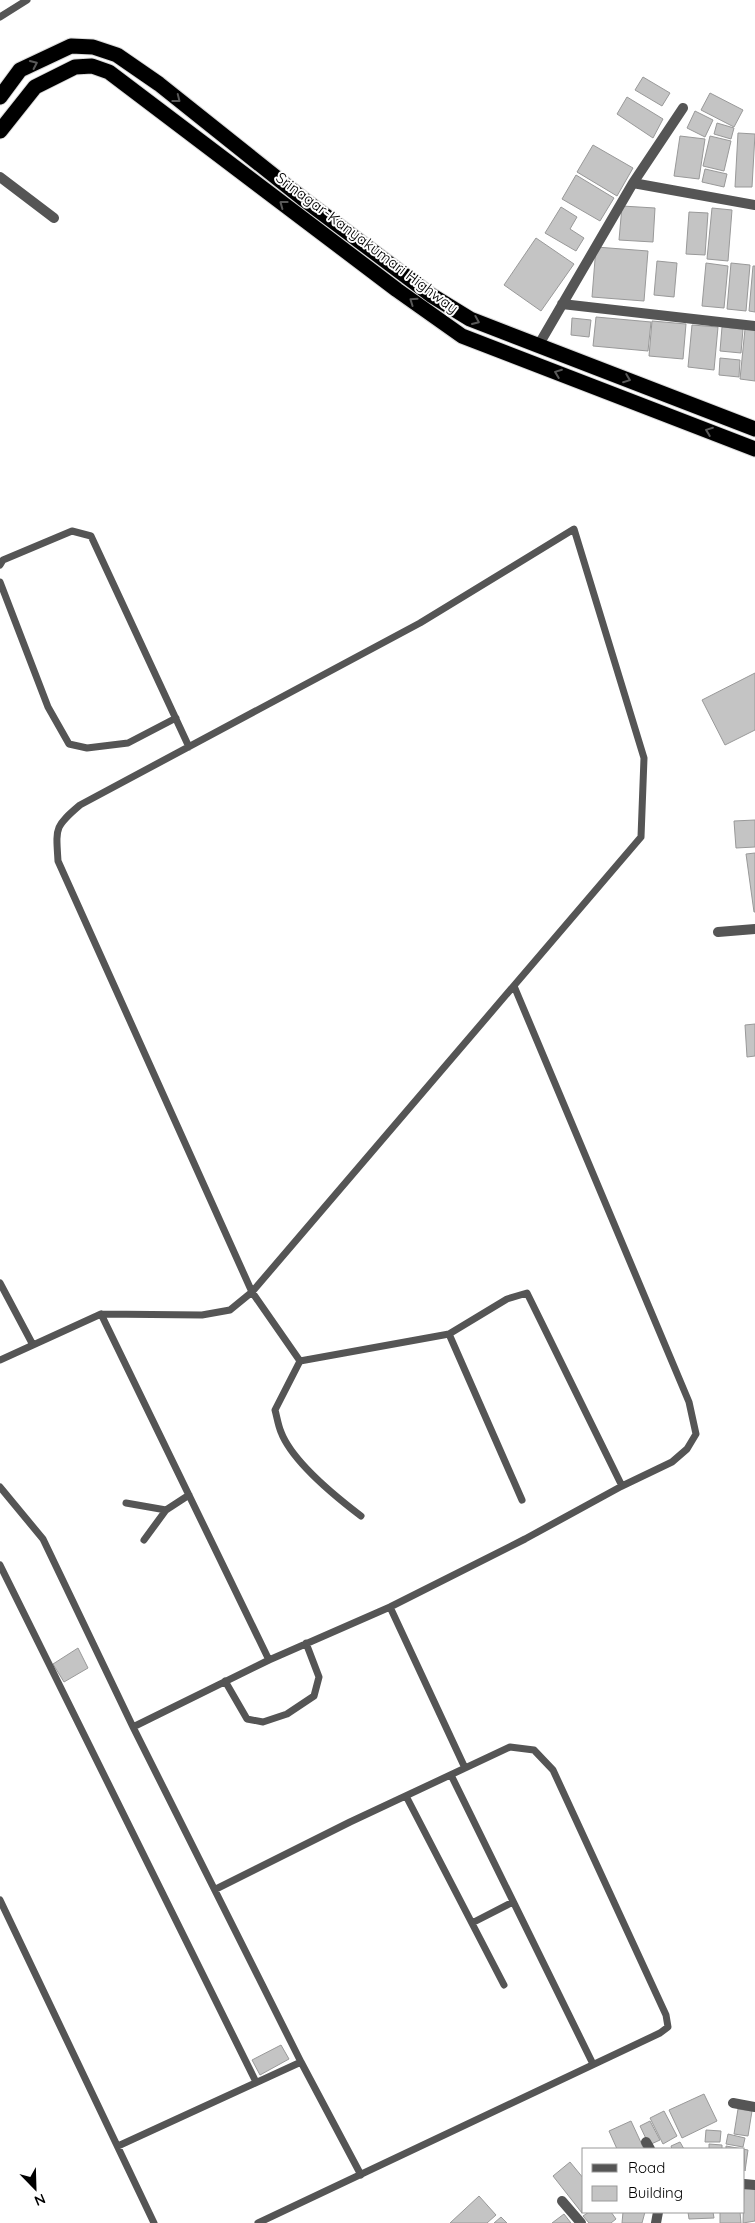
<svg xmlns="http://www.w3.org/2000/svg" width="755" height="2223" viewBox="0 0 755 2223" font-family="Quicksand,sans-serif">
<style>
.building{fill:#c4c4c4;stroke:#999}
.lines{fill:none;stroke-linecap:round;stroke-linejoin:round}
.highway-casing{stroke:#dbdbdb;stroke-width:17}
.lane{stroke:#555;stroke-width:7}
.street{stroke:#555;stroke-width:10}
.highway{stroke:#000;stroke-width:15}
.oneway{stroke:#595959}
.labels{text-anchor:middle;stroke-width:4;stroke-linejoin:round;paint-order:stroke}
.street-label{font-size:15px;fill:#000;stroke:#fff}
</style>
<rect width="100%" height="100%" fill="#fff"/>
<path class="building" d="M643,77L670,93L662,106L635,90Z
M710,93L743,110L734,127L701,110Z
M627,97L663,119L653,138L617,114Z
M695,111L713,120L705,137L687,128Z
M717,123L734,128L731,139L714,134Z
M738,133L755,134L752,187H735Z
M680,136L705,139L699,179L674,176Z
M710,136L731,141L724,171L703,166Z
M593,145L633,168L617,196L577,172Z
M705,169L727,174L724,187L702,182Z
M576,175L614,198L600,221L562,199Z
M622,206L655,208L653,242L619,240Z
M561,207L577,217L570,229L584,238L576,251L545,233Z
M712,208L732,210L728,261L707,259Z
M689,212L708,213L705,255L686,254Z
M536,238L574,264L541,311L504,285Z
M596,247L648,251L644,301L592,297Z
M657,261L677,263L674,297L654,295Z
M706,263L728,266L724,308L702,306Z
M731,263L750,265L746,311L727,309Z
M753,266H755V312L749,311Z
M596,317L651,322L648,351L593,346Z
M572,318L591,320L589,337L571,335Z
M652,321L686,324L683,359L649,356Z
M692,325L718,327L714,370L688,367Z
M722,327L743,329L741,353L720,351Z
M745,329H755V381L740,379Z
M720,358L740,360L739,377L719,375Z
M755,673V730L725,745L702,700Z
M755,820V847L736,848L734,821Z
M755,853V912H754L746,854Z
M755,1024V1056L747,1057L745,1025Z
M78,1648L88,1668L64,1682L53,1664Z
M281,2045L289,2059L260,2075L252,2060Z
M704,2094L717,2121L682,2138L669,2110Z
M738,2109L752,2111L748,2136L734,2134Z
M664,2111L677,2136L663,2144L650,2118Z
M631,2121L644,2149H617L609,2131Z
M650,2121L660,2140L649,2145L640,2126Z
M706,2130L721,2131L720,2142H705Z
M728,2134L745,2138L743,2147L726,2144Z
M680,2142L684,2149H672L671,2146Z
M709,2144L722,2145V2149H709Z
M726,2146L748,2150L745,2171L744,2149H726Z
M570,2162L584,2179L582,2213L553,2176Z
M755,2188V2221L743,2223L744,2189Z
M479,2196L496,2215L487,2223H450Z
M589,2212H611L616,2219L611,2223H589L583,2216Z
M623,2212H645L642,2223H622Z
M688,2212H713L714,2218L689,2219Z
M720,2212H740L741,2223H720Z
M564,2214L571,2223H552Z
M501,2217L507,2223H494Z"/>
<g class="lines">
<defs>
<path id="highway" d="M0,97L20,70L71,46L93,47L117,55L159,84L302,198L431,295L470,319L755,429
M0,131L35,87L75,67L92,66L109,72L397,290L462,336L755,449"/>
</defs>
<use href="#highway" class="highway-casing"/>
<path class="lane" d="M0,17L27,0
M0,565L3,560L72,531L91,536L189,747
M0,582L48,707L69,744L87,748L128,743L176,718
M0,1283L33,1345
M101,1314L269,1660
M449,1334L507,1299L527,1293L622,1486
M0,1360L101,1314L202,1315L230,1310L252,1292L641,837L644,758L574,529L420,623L80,805C54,827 56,828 58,861L252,1292L300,1361L275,1410C277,1417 278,1425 281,1432C292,1461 336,1497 361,1516
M300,1361L449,1334L522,1500
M0,1487L43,1539L133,1727L301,2062
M126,1503L166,1510
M144,1540L166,1510L189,1495
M0,1565L256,2082
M390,1607L465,1768
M225,1681L247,1719L263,1722L287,1714L314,1696L319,1677L306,1643
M133,1727L269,1660L390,1607L525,1539L622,1486L672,1462L687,1449L696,1434L689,1402L514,986
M451,1775L593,2064
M406,1796L504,1985
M216,1889L350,1822L510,1747L534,1750L553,1770L666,2015L668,2027L660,2033L258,2223
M0,1900L154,2223
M472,1923L513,1902
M118,2146L301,2062L361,2175"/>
<path class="street" d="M0,177L54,218
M633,183L755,205
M562,304L755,326
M538,346L633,183L683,108
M718,932L755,929
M733,2103L755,2107
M646,2142L650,2149
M744,2184L755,2185
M562,2201L581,2223
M656,2223L658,2212"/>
<use href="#highway" class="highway"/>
</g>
<defs><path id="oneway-chevron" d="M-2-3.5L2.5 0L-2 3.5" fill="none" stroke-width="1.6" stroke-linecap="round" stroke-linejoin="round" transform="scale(1.25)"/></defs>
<g class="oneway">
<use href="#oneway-chevron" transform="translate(34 64) rotate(-25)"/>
<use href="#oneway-chevron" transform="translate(177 99) rotate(38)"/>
<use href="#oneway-chevron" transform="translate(283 204) rotate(-143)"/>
<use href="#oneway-chevron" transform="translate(413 301) rotate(-145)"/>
<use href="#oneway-chevron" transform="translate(476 321) rotate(23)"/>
<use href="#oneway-chevron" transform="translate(558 373) rotate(-159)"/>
<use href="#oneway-chevron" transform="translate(627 379) rotate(21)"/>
<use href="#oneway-chevron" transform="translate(709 431) rotate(-159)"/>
</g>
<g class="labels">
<g class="street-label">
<text transform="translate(367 243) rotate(37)" y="5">Srinagar-Kanyakumari Highway</text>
</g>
</g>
<rect x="582" y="2148" width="162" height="65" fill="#ffffff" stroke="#999999"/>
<rect x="592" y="2164" width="25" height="8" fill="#555555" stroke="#999999"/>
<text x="628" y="2173" font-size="15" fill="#000000">Road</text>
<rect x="592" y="2186" width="25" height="15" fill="#c4c4c4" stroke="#999999"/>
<text x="628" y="2198" font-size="15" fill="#000000">Building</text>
<g transform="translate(35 2188) rotate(157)" stroke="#ffffff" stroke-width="4" paint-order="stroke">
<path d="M0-4L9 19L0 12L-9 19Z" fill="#000000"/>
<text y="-8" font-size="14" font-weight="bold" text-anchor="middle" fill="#000000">N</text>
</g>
</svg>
